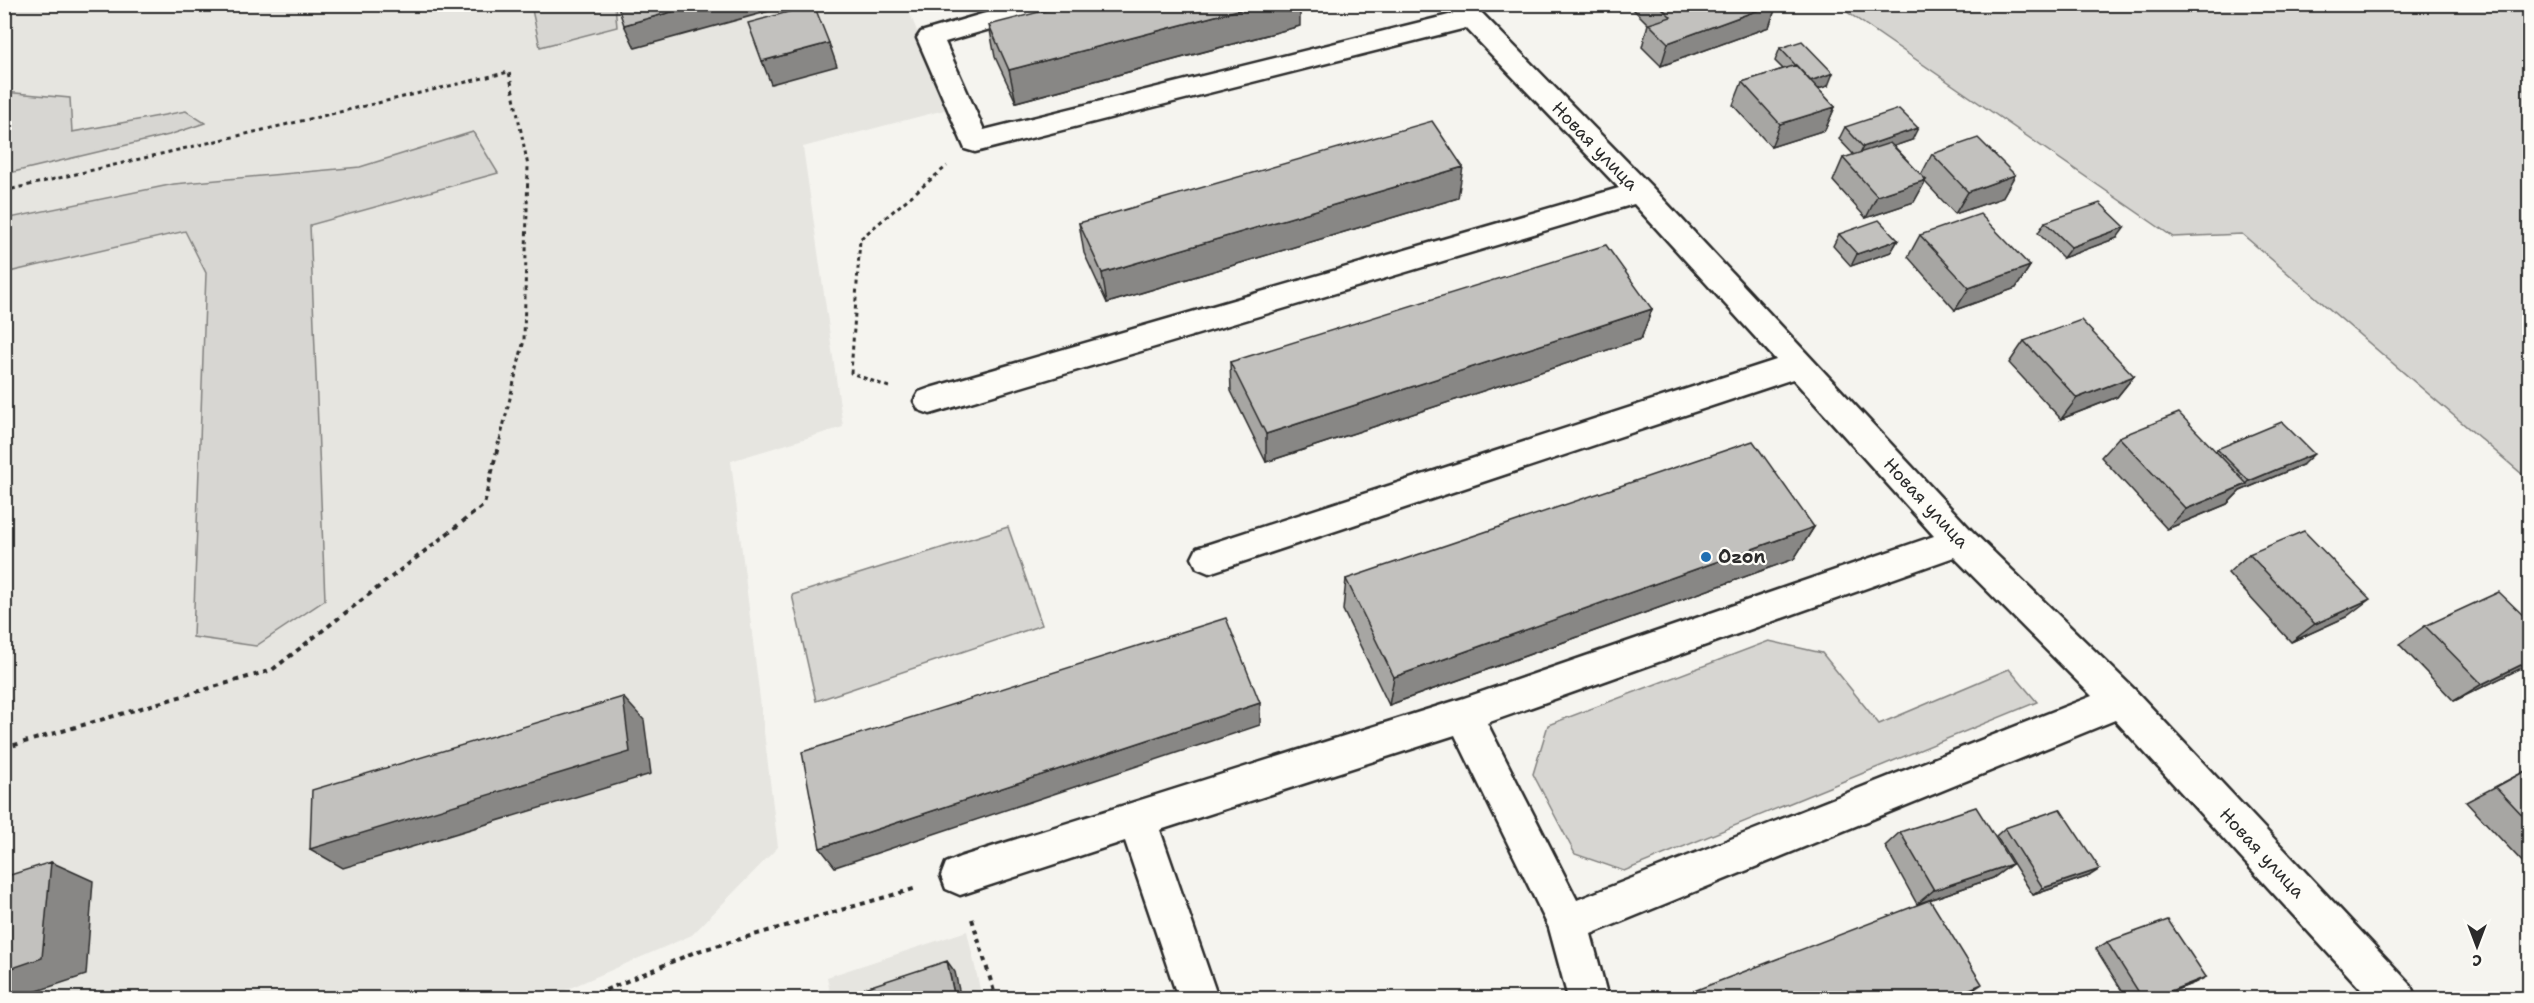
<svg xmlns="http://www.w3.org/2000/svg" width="2534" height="1003" viewBox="0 0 2534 1003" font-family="'Shantell Sans',sans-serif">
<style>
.built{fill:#e6e5e0}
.green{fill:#d7d6d2;stroke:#81807e;stroke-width:1.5}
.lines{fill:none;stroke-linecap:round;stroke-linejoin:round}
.minor-casing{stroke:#2b2b2b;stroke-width:5}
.path-far1{stroke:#2b2b2b;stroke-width:3;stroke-dasharray:4 4;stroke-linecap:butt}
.path{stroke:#2b2b2b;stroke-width:4;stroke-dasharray:5 5;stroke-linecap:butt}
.minor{fill:#fdfcf7;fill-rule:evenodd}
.wall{fill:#a7a6a3;stroke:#2b2b2b;stroke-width:1.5}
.shaded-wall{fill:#888785;stroke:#2b2b2b;stroke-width:1.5}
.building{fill:#c2c1be;stroke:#2b2b2b;stroke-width:1.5}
.poi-dot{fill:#1f6fb2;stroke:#fdfcf7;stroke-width:2}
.labels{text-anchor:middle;stroke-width:4.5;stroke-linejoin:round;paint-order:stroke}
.street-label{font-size:18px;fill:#2b2b2b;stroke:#fdfcf7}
.poi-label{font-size:18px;font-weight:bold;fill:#2b2b2b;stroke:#fdfcf7;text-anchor:start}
</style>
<rect width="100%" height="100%" fill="#f5f4ef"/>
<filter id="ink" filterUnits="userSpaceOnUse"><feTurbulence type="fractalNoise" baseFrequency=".0167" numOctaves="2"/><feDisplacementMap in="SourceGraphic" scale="12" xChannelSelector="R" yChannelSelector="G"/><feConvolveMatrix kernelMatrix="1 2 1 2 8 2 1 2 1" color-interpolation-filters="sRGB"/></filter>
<g filter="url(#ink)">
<path class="built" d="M5,5H912L907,6L948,109L803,147L843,427L731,461L778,847L692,935L547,998H5Z
M967,931L982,998H831L827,977Z"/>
<path class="green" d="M531,5H615L617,27L540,47Z
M1837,5H2529V480L2242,234L2173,237Z
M4,92L70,98L72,132L186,111L205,123L169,135L5,174Z
M473,132L498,173L310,225L325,600L256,646L193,637L206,273L185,231L5,273V219L174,184L360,167Z
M1008,527L1042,625L816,701L792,595Z
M1769,641L1822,653L1879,724L2009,669L2037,702L1624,871L1575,854L1533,774L1548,725Z"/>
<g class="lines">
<defs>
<path id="minor" d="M1016,4H1059L1056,10L945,42L984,130L1453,14L1446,4H1473L1650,185L1972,531L2134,689L2410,984L2416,998H2369L2115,720L1591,934L1608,998H1568L1549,928L1455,735L1160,830L1218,998H1178L1125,841L960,895L946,889L941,876L946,863L960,857L1464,698L1934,536L1793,379L1209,573L1197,568L1192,558L1197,548L1776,360L1634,204L930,414L919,410L914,401L919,392L930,388L1619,188L1466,28L975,152L965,149L917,38L921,32ZM1954,557L2092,696L1577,900L1487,723Z"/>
</defs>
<use href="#minor" class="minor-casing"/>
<path class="path-far1" d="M4,191L509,72L528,166L524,340L499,444
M889,387L851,373L860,239L947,166"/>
<path class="path" d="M4,748L272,670L484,505L499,442
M972,919L996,998
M587,998L695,952L917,888"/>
<use href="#minor" class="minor"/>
</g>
<path class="wall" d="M1632,4H1777L1769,27L1661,66L1642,47L1648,24L1631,7Z
M989,25L1300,26L1016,102L995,57Z
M1780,48L1828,86L1818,89L1835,107L1825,130L1771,147L1733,105L1742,82L1783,69L1775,61Z
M1845,127L1912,140L1894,146L1921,175L1932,154L2015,175L2002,198L1955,214L1925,182L1914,202L1866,218L1833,181L1843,158L1854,155L1839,139Z
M1458,198L1107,303L1084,253L1079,223Z
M2045,222L2117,238L2063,258L2038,233Z
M1839,234L1898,240L1891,252L1851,266L1833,246Z
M1920,235L2030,266L2016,288L1955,310L1908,257Z
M1652,309L1641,339L1266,462L1231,391L1230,362Z
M2024,341L2134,376L2117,397L2061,419L2009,363Z
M2119,437L2216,451L2217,449L2302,465L2240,491L2227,504L2167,529L2101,457Z
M1814,527L1794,559L1389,705L1343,610L1346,579Z
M2249,554L2346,617L2291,642L2228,573Z
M2529,621V664L2454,701L2399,644L2425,626Z
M2529,769V869L2466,802Z
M2005,828L2089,876L2033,895L1996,836Z
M1900,832L2012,864L1993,878L1917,904L1885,846Z
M2107,942L2206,977L2194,983L2153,999H2127L2096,949Z"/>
<path class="shaded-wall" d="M700,4H795L635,48L624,25Z
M1261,4H1300V26L1016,102L1009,70Z
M1775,4H1777L1769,27L1661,66L1668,43Z
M829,43L837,66L771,84L762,61Z
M1833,73L1828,86L1805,93L1810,81Z
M1835,107L1825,130L1771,147L1780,124Z
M1918,128L1912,140L1857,159L1863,147Z
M1463,167L1458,198L1107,303L1102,273Z
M2015,175L2002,198L1955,214L1968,192Z
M1926,180L1914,202L1866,218L1877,196Z
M2125,227L2117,238L2063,258L2071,247Z
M1898,240L1891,252L1851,266L1857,254Z
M2030,266L2016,288L1955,310L1969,288Z
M1652,309L1641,339L1266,462V434Z
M2134,376L2117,397L2061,419L2077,398Z
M2314,454L2302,465L2240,491L2227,504L2167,529L2186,509L2246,485L2249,481Z
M1814,527L1794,559L1389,705L1394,677Z
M2370,599L2346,617L2291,642L2315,624Z
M2529,661V664L2528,665L2454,701L2482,684Z
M623,697L644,720L651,774L343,868L310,849Z
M1260,703V725L835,867L820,848Z
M51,862L93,881L86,975L13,999H4V971Z
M2012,864L1993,878L1917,904L1934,890Z
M2100,869L2089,876L2033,895L2043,888Z
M947,961L955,972L961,999H955Z
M2206,977L2194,983L2153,999H2150Z
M1982,984L1959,999H1946Z"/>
<path class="building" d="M617,4H700L624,25Z
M1070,4H1261L1009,70L989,25Z
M1658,4H1775L1668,43L1649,24L1671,17Z
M814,5L829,43L762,61L748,23Z
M1802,41L1833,73L1810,81L1780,48Z
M1796,65L1835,107L1780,124L1742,82Z
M1899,109L1918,128L1863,147L1845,127Z
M1432,121L1463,167L1102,273L1079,223Z
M1978,138L2015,175L1968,192L1932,154Z
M1890,143L1926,180L1877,196L1843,158Z
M2100,203L2125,227L2071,247L2045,222Z
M1980,214L2030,266L1969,288L1920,235Z
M1879,220L1898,240L1857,254L1839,234Z
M1606,245L1652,309L1266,434L1230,362Z
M2081,320L2134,376L2077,398L2024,341Z
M2179,413L2247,484L2186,509L2119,437Z
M2282,422L2314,454L2249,481L2217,449Z
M1753,441L1814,527L1394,677L1346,579Z
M2304,531L2370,599L2315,624L2249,554Z
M2499,592L2529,621V661L2482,684L2425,626Z
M1226,618L1260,703L820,848L802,752Z
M623,697L630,752L310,849L312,790Z
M2529,769V822L2496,787Z
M1976,807L2012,864L1934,890L1900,832Z
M2060,809L2100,869L2043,888L2005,828Z
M51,862L42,958L4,971V877Z
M1930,900L1982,984L1946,999H1673Z
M2168,920L2206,977L2150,999H2143L2107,942Z
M947,961L955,999H867L865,988Z"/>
</g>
<circle class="poi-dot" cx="1706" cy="557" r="6"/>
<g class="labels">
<g class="street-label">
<text transform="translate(1595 146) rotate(46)" y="6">Новая улица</text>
<text transform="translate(1926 503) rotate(47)" y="6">Новая улица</text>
<text transform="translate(2262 853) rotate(47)" y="6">Новая улица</text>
</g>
<g class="poi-label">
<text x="1718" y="563">Ozon</text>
</g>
</g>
<rect width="2534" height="1003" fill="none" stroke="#fdfcf7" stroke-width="24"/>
<rect x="12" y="12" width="2510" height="979" fill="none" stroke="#2b2b2b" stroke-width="2" filter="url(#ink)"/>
<g transform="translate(2477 946) rotate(180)" stroke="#fdfcf7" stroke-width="4.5" paint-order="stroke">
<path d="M0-4.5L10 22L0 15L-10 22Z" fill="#2b2b2b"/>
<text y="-9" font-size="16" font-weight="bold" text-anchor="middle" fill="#2b2b2b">С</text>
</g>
</svg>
